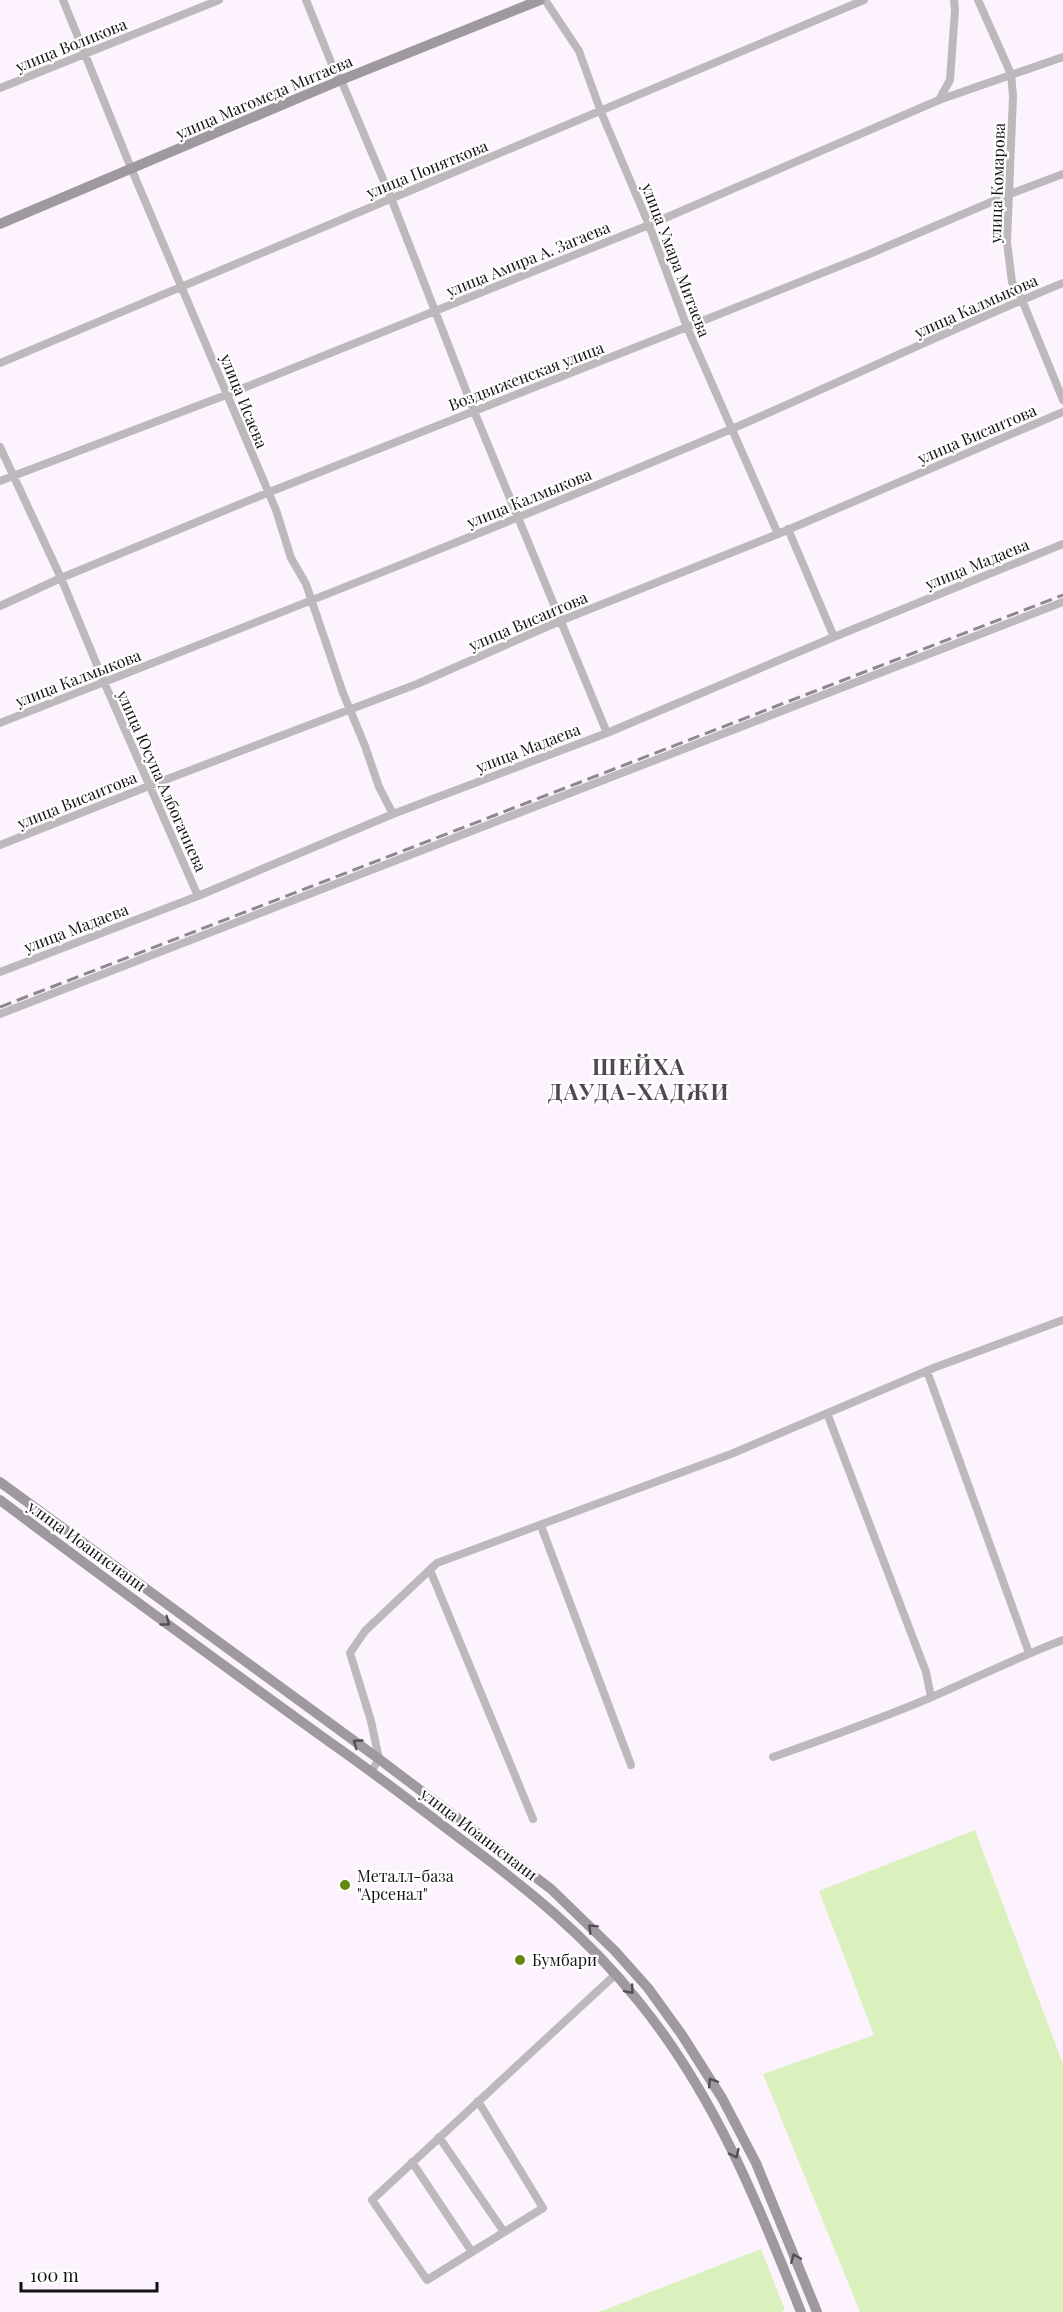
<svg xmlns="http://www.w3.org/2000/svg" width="1063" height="2312" viewBox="0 0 1063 2312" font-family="'Playfair Display',serif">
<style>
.green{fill:#dbf1bd}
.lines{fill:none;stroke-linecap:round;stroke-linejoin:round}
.street{stroke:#bcb8bc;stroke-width:8}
.secondary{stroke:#9f999f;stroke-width:10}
.rail{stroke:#8e878f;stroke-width:3;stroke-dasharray:12 6;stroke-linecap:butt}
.oneway{stroke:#534f54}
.poi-dot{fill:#62880e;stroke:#fff;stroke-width:2}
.labels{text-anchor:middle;stroke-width:4.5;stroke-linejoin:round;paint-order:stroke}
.street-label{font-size:16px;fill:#151216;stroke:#fff}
.poi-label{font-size:16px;fill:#151216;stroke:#fff;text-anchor:start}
.district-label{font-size:22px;font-weight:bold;letter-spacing:1.5px;fill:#504851;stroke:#fff}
</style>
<rect width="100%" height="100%" fill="#fdf3fe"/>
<path class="green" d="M975,1830L1063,2064V2312H860L763,2074L874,2035L819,1891Z
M761,2249L785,2310L780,2312H599Z"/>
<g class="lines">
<path class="street" d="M63,0L131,168L276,510L291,558L306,584L343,693L365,746L379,787L393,814
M306,0L333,67L341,80L391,198L474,411L607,733
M545,0L579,51L601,112L649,225L687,327L778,534
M978,0L1011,74L1013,96L1007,242L1012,282L1022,300L1063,400
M0,88L219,0
M939,100L950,80L955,10L954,0
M0,363C287,240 577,123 864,0
M0,447L61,578L104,682L198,896
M0,481L226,395L649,225L939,100L1063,57
M788,529L834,637
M0,606L61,578L267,493L687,327L867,255L1010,194L1063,174
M0,723C244,627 488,532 729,430C841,382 951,329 1063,283
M0,845L149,786L417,684L560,621L778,534L1063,412
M0,972L198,896L393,814L607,733L834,637L1063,544
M0,1014L1063,602
M927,1371L1029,1653
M827,1413L926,1672L931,1697
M541,1526L631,1765
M430,1570L533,1819
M773,1757C827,1738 880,1719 932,1697C976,1678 1018,1657 1063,1640
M371,1772L379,1759L371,1721L350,1653L365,1631L437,1563L731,1454L936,1367L1063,1320
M478,2101L543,2208L427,2280L372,2200L616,1974
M439,2137L504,2232
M412,2162L472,2252"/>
<path class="secondary" d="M0,224L341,80L540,0
M0,1482L379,1759L551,1889L615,1951L648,1988L682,2035L722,2098L756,2163L817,2312
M0,1500C109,1582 220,1663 331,1743C374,1773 416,1805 458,1837C525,1887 586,1935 639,2002C714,2094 758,2203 801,2312"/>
<path class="rail" d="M0,1007L1063,595"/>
</g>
<defs><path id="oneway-chevron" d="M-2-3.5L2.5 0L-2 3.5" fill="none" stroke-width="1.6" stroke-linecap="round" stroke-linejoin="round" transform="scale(1.5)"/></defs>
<g class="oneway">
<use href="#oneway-chevron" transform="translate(166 1622) rotate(36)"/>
<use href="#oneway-chevron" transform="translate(357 1743) rotate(-144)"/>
<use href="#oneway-chevron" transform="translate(592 1928) rotate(-135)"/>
<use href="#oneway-chevron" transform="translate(630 1990) rotate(50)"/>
<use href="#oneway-chevron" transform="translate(712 2082) rotate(-122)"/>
<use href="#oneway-chevron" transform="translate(735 2154) rotate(64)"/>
<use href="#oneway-chevron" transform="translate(795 2258) rotate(-112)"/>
</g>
<g class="poi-dot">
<circle cx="345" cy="1885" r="6"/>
<circle cx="520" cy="1960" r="6"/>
</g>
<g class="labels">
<g class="street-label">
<text transform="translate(71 45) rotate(-22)" y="6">улица Воликова</text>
<text transform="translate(264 97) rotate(-23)" y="6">улица Магомеда Митаева</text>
<text transform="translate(427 169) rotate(-22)" y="6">улица Поняткова</text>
<text transform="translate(997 183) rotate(-88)" y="6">улица Комарова</text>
<text transform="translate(528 259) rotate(-22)" y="6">улица Амира А. Загаева</text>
<text transform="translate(676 260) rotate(69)" y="6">улица Умара Митаева</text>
<text transform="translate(976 306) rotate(-24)" y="6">улица Калмыкова</text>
<text transform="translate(526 376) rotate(-21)" y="6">Воздвиженская улица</text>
<text transform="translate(244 401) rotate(68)" y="6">улица Исаева</text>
<text transform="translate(977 434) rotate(-23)" y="6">улица Висаитова</text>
<text transform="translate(529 498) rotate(-22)" y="6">улица Калмыкова</text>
<text transform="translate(977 564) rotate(-22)" y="6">улица Мадаева</text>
<text transform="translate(528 621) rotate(-23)" y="6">улица Висаитова</text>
<text transform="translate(78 678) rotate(-21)" y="6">улица Калмыкова</text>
<text transform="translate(528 748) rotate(-21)" y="6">улица Мадаева</text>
<text transform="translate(162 781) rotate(66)" y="6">улица Юсупа Албогачиева</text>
<text transform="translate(77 800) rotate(-22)" y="6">улица Висаитова</text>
<text transform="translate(76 928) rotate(-21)" y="6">улица Мадаева</text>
<text transform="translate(87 1546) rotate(36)" y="6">улица Иоанисиани</text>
<text transform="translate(479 1834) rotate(37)" y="6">улица Иоанисиани</text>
</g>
<g class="poi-label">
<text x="357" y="1882">Металл-база<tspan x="357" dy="18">"Арсенал"</tspan></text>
<text x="532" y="1966">Бумбари</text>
</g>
<g class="district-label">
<text x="639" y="1075">ШЕЙХА<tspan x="639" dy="25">ДАУДА-ХАДЖИ</tspan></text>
</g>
</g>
<path d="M21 2282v9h136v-9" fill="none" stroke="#151216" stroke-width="3"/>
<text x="30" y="2282" font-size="18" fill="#151216" stroke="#ffffff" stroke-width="4.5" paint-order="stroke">100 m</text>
</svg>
